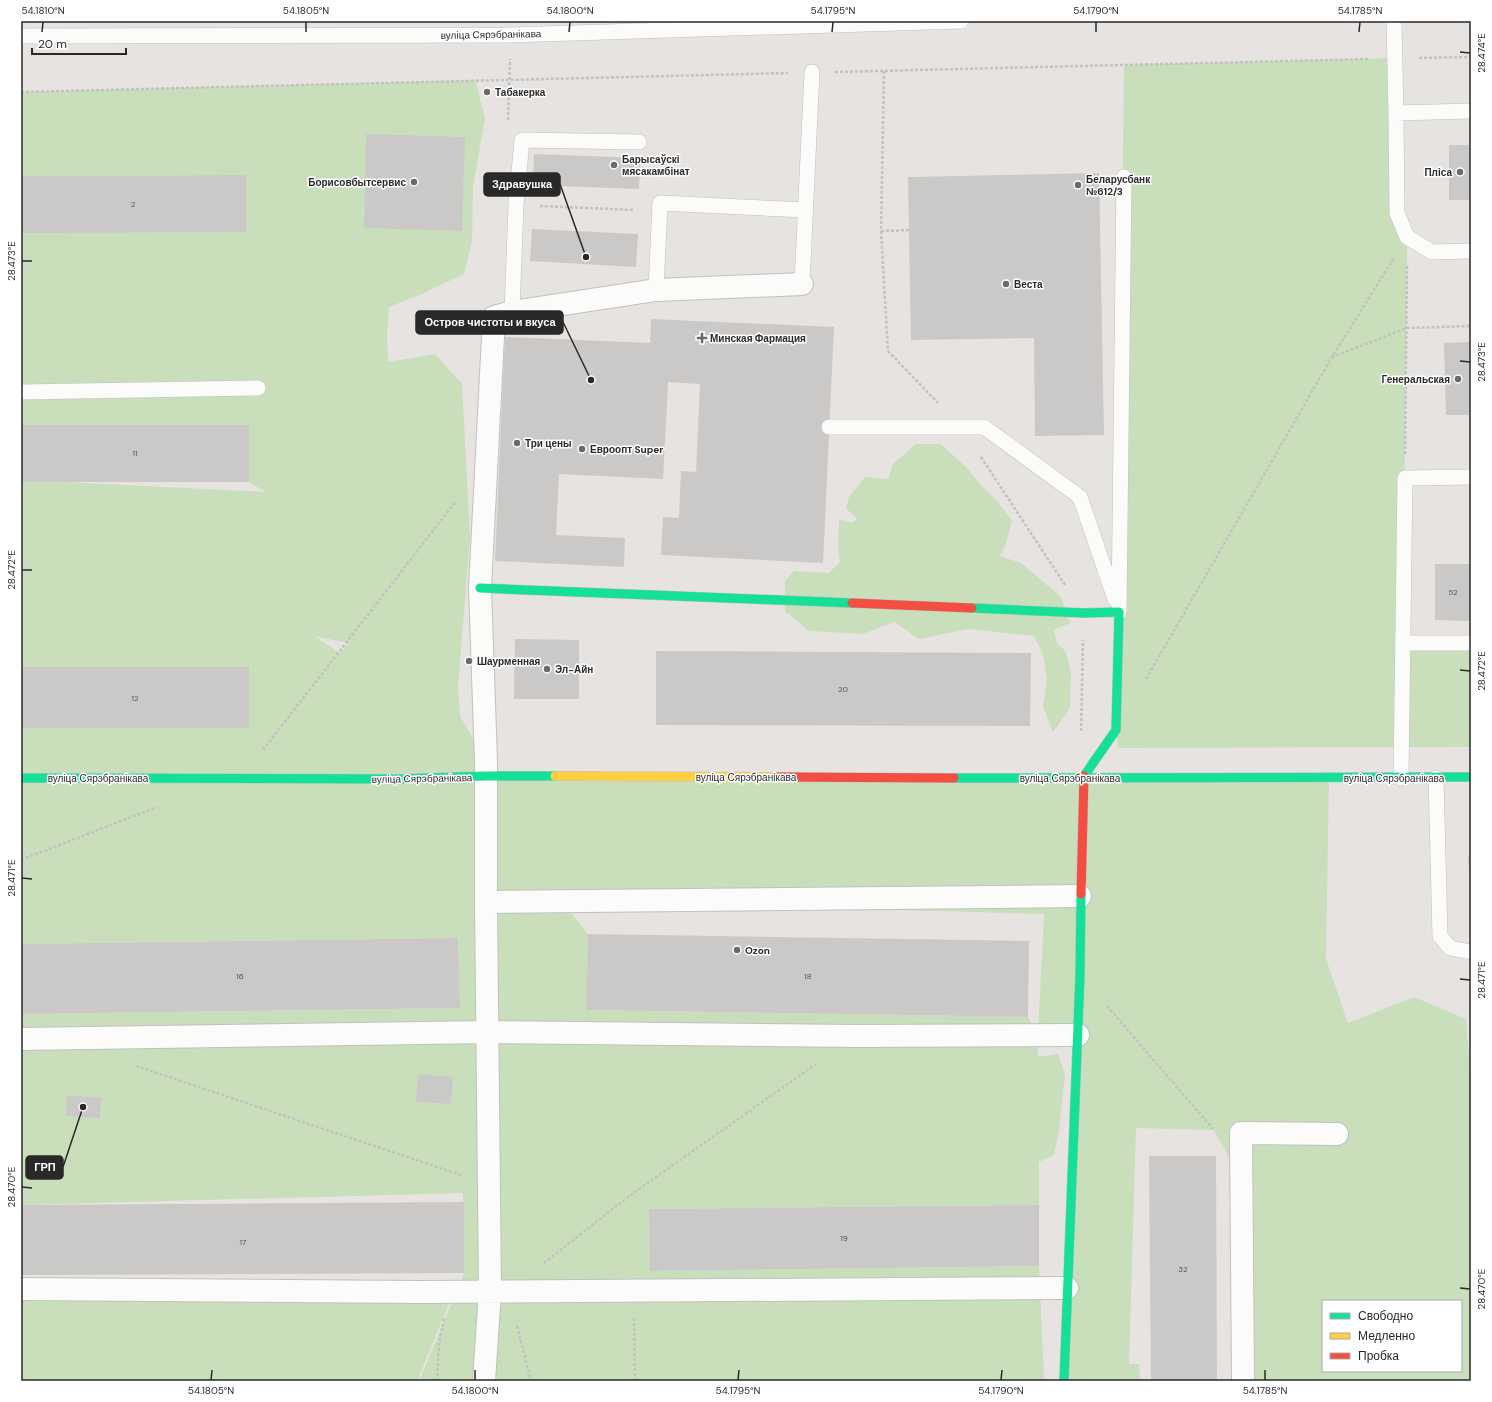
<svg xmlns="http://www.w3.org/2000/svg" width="1492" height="1402" viewBox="0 0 1492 1402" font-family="'DM Sans',sans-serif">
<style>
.green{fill:#c9dfbc;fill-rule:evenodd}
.building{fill:#cbc9c7}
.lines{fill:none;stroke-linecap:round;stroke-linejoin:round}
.lane-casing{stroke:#c1c0c1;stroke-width:16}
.street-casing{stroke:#c1c0c1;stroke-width:24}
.fast-casing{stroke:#c1c0c1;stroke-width:10}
.slow-casing{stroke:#c1c0c1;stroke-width:10}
.jam-casing{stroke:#c1c0c1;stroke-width:10}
.path{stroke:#c3c2c2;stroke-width:2.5;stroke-dasharray:3 2;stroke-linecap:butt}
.lane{stroke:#fbfbfa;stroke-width:15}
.street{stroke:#fbfbfa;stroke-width:22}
.fast{stroke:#16e098;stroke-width:9}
.slow{stroke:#ffcf43;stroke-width:9}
.jam{stroke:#f24e42;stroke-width:9}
.ticks{fill:none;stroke:#292929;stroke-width:1.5}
.poi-dot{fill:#6b6a69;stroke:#fff;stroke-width:1.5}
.labels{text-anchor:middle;stroke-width:3;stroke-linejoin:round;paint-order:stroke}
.number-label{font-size:8px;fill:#535352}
.street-label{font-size:10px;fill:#292929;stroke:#fff}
.poi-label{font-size:10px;font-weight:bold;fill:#292929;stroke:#fff;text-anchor:start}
.leader{fill:none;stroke:#292929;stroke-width:1.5}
.callout-dot{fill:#292929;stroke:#fff;stroke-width:1.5}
.callout{fill:#292929;stroke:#292929;stroke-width:1.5}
.callout-label{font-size:11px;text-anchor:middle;font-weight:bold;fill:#fff}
.neatline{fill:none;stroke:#292929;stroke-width:1.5}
.ticks-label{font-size:10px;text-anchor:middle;fill:#292929}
</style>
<rect width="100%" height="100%" fill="#e6e3e0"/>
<path class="green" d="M1395,58L1396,113L1407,237L1403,642L1471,650V747L1118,748L1116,730L1124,65Z
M475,80L485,118L473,188L472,241L464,274L419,295L389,307L387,335L388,362L435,354L462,384L470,537L458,687L460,716L486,761V776L1329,778L1326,959L1348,1023L1414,997L1466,1019L1471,1084V1381H1243L1242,1182L1214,1130L1136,1128L1129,1364H1139L1140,1381H1064L1078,1035L1038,1036V1057L1058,1054L1065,1075L1059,1130L1054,1155L1039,1162V1205L649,1209L650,1271L1039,1266L1044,1381H419L464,1273L463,1193L21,1205V1014L460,1008L458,938L21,944V728H248L249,667H21V482H65L266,492L249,482V425H21V233L246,175L21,176V92ZM314,636L348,643L340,653ZM561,901L1044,914L1038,1034L1028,1017L587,1010L588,934ZM1323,1301H1461V1371H1323Z
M916,444H941L966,467L981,485L998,502L1012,521L1005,547L999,556L1021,563L1061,597L1070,623L1054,630L1057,643L1066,652L1071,673L1070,708L1053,732L1043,707L1047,680L1043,654L1034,636L968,629L919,639L894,622L863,634L809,631L785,611V581L794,571L829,573L840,562L838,547L839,519L852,523L857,519L846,508L849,497L865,477L888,479L893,464Z
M21,1288L454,1292L417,1381H21Z"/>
<path class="building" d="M366,134L465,137L462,231L364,228Z
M1449,145H1471V200H1449Z
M534,154L640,158L639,189L533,185Z
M1099,173L1104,435L1035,436L1034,338L911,340L908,177Z
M246,175V232L21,233V176Z
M532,229L638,234L636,267L530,261Z
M651,319L834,327L823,563L661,555L663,517L679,518L681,471L696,472L700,384L668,382L663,479L559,474L556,535L625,538L624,567L495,561L505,337L650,343Z
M1471,342V415H1446L1444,343Z
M21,425H249V482H21Z
M1435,564H1471V621L1435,620Z
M515,639L579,640V699H514Z
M656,651L1031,653L1030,726L656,725Z
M21,667H249V728H21Z
M1468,857H1471V887H1470Z
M588,934L1029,941L1028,1017L586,1010Z
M458,938L460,1008L21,1014V944Z
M418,1074L453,1077L451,1104L416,1102Z
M67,1096L101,1097L100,1118L66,1116Z
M1149,1156H1216L1217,1381H1151Z
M464,1202V1273L21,1275V1205Z
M1039,1205V1266L650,1271L649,1209Z"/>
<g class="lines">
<defs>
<path id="lane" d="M1394,21L1396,113L1471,111
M21,36L510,35L961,21
M1396,113L1397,213L1407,237L1432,252L1471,251
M802,284L812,72
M656,290L660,203L805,210
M512,312L516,205L522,140L639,142
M21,392L258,388
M829,427H984L1080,497L1115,599
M1119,612L1124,177
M1403,643H1471
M1401,778L1405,478L1471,477
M1436,778L1440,936L1450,948L1471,952"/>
<path id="street" d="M486,902L1080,896
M21,1039L488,1032L857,1036L1078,1035
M21,1289L419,1292L1067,1288
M484,1381L490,1291L486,902V761L480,588L494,317L512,312L656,290L802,284
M1243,1381L1241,1133L1337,1134"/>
<path id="fast" d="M480,588L852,603
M972,608L1084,613L1119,612L1116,730L1084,776
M21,778L401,779L485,776H555
M954,778L1471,777
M1064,1381L1080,975L1081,894"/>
<path id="slow" d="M555,776L775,777"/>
<path id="jam" d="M852,603L972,608
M775,777L954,778
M1081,894L1084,776"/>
</defs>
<use href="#lane" class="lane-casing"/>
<use href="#street" class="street-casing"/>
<use href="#fast" class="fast-casing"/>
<use href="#slow" class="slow-casing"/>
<use href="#jam" class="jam-casing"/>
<path class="path" d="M1419,58L1471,57
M884,71L881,231L888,351L938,403
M835,72L1370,59
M21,92L788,73
M508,120L510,59
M540,206L635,210
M881,231L910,230
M1332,357L1407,328L1471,326
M1405,454L1407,265
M981,457L1065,585
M1146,679L1332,357L1394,258
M1081,731L1083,640
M263,750L456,501
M21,860L157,807
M1107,1006L1213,1129
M136,1066L461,1175
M544,1263L628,1197L816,1064
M634,1318L635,1381
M517,1326L531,1381
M437,1381L439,1344L444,1318"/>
<use href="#lane" class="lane"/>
<use href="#street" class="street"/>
<use href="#fast" class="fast"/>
<use href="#slow" class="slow"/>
<use href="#jam" class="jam"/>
</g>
<path class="ticks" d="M42,32L43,22M306,32V22M569,32L570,22M832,32L833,22M1096,32V22M1359,32L1360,22M1460,52L1470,53M22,261H32M1460,361L1470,362M22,570H32M1460,670L1470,671M22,878L32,879M1460,979L1470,980M22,1187L32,1188M1460,1288L1470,1289M211,1380L212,1370M475,1380V1370M738,1380L739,1370M1001,1380L1002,1370M1265,1380V1370"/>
<g class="poi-dot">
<circle cx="487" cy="92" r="4"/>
<circle cx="614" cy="165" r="4"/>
<circle cx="1460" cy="172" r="4"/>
<circle cx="414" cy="182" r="4"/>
<circle cx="1078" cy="185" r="4"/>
<circle cx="1006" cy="284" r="4"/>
<path d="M700 332h4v4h4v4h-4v4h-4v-4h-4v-4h4z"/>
<circle cx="1458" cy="379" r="4"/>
<circle cx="517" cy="443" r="4"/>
<circle cx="582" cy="449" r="4"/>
<circle cx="469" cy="661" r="4"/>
<circle cx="547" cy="669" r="4"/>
<circle cx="737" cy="950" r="4"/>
</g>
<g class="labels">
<g class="number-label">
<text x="133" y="207">2</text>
<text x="135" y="456">11</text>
<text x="1453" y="595">52</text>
<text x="843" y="692">20</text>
<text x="135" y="701">12</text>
<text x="240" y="979">16</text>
<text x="808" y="979">18</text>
<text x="844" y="1241">19</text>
<text x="243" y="1245">17</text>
<text x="1183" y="1272">32</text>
</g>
<g class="street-label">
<text transform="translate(491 34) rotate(-1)" y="4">вуліца Сярэбранікава</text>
<text x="746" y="781">вуліца Сярэбранікава</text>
<text x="98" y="782">вуліца Сярэбранікава</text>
<text transform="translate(422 778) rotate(-1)" y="4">вуліца Сярэбранікава</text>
<text x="1070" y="782">вуліца Сярэбранікава</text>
<text x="1394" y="782">вуліца Сярэбранікава</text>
</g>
<g class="poi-label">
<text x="495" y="96">Табакерка</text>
<text x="622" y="163">Барысаўскі<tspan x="622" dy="12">мясакамбінат</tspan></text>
<text x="1452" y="176" text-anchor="end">Пліса</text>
<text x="1086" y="183">Беларусбанк<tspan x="1086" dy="12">№612/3</tspan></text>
<text x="406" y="186" text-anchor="end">Борисовбытсервис</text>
<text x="1014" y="288">Веста</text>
<text x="710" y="342">Минская Фармация</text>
<text x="1450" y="383" text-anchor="end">Генеральская</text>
<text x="525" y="447">Три цены</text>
<text x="590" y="453">Евроопт Super</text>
<text x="477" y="665">Шаурменная</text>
<text x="555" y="673">Эл-Айн</text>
<text x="745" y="954">Ozon</text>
</g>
</g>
<path class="leader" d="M586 257L560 184M591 380L563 322M83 1107L63 1167"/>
<g class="callout-dot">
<circle cx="586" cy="257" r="4"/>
<circle cx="591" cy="380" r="4"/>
<circle cx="83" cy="1107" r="4"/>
</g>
<g class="callout">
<rect x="484" y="173" width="76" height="23" rx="4"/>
<rect x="416" y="311" width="147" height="23" rx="4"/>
<rect x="26" y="1156" width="37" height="23" rx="4"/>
</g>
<g class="callout-label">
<text x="522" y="188">Здравушка</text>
<text x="490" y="326">Остров чистоты и вкуса</text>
<text x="45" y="1171">ГРП</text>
</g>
<rect width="1492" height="1402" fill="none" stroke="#ffffff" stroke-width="44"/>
<rect x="1322" y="1300" width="140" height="72" fill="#ffffff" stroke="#a9a9a9"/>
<rect x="1330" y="1313" width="20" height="6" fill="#16e098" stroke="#a9a9a9"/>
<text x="1358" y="1320" font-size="12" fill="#292929">Свободно</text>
<rect x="1330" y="1333" width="20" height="6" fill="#ffcf43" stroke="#a9a9a9"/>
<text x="1358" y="1340" font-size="12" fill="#292929">Медленно</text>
<rect x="1330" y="1353" width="20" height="6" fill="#f24e42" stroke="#a9a9a9"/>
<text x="1358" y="1360" font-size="12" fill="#292929">Пробка</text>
<path d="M32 48v6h94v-6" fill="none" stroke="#292929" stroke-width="2"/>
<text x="38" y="48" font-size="12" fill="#292929" stroke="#ffffff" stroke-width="3" paint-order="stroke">20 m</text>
<rect x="22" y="22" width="1448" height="1358" class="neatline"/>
<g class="ticks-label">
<text x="43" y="14">54.1810°N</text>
<text x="306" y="14">54.1805°N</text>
<text x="570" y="14">54.1800°N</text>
<text x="833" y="14">54.1795°N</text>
<text x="1096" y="14">54.1790°N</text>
<text x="1360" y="14">54.1785°N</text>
<text transform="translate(1481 53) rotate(-90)" y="4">28.474°E</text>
<text transform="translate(11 261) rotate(-90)" y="4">28.473°E</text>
<text transform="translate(1481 362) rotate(-90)" y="4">28.473°E</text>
<text transform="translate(11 570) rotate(-90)" y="4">28.472°E</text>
<text transform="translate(1481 671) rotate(-90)" y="4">28.472°E</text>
<text transform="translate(11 878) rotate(-90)" y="4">28.471°E</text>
<text transform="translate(1481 980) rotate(-90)" y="4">28.471°E</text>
<text transform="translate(11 1187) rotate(-90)" y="4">28.470°E</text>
<text transform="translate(1481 1289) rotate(-90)" y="4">28.470°E</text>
<text x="211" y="1394">54.1805°N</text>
<text x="475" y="1394">54.1800°N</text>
<text x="738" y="1394">54.1795°N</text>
<text x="1001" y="1394">54.1790°N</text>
<text x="1265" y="1394">54.1785°N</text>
</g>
</svg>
